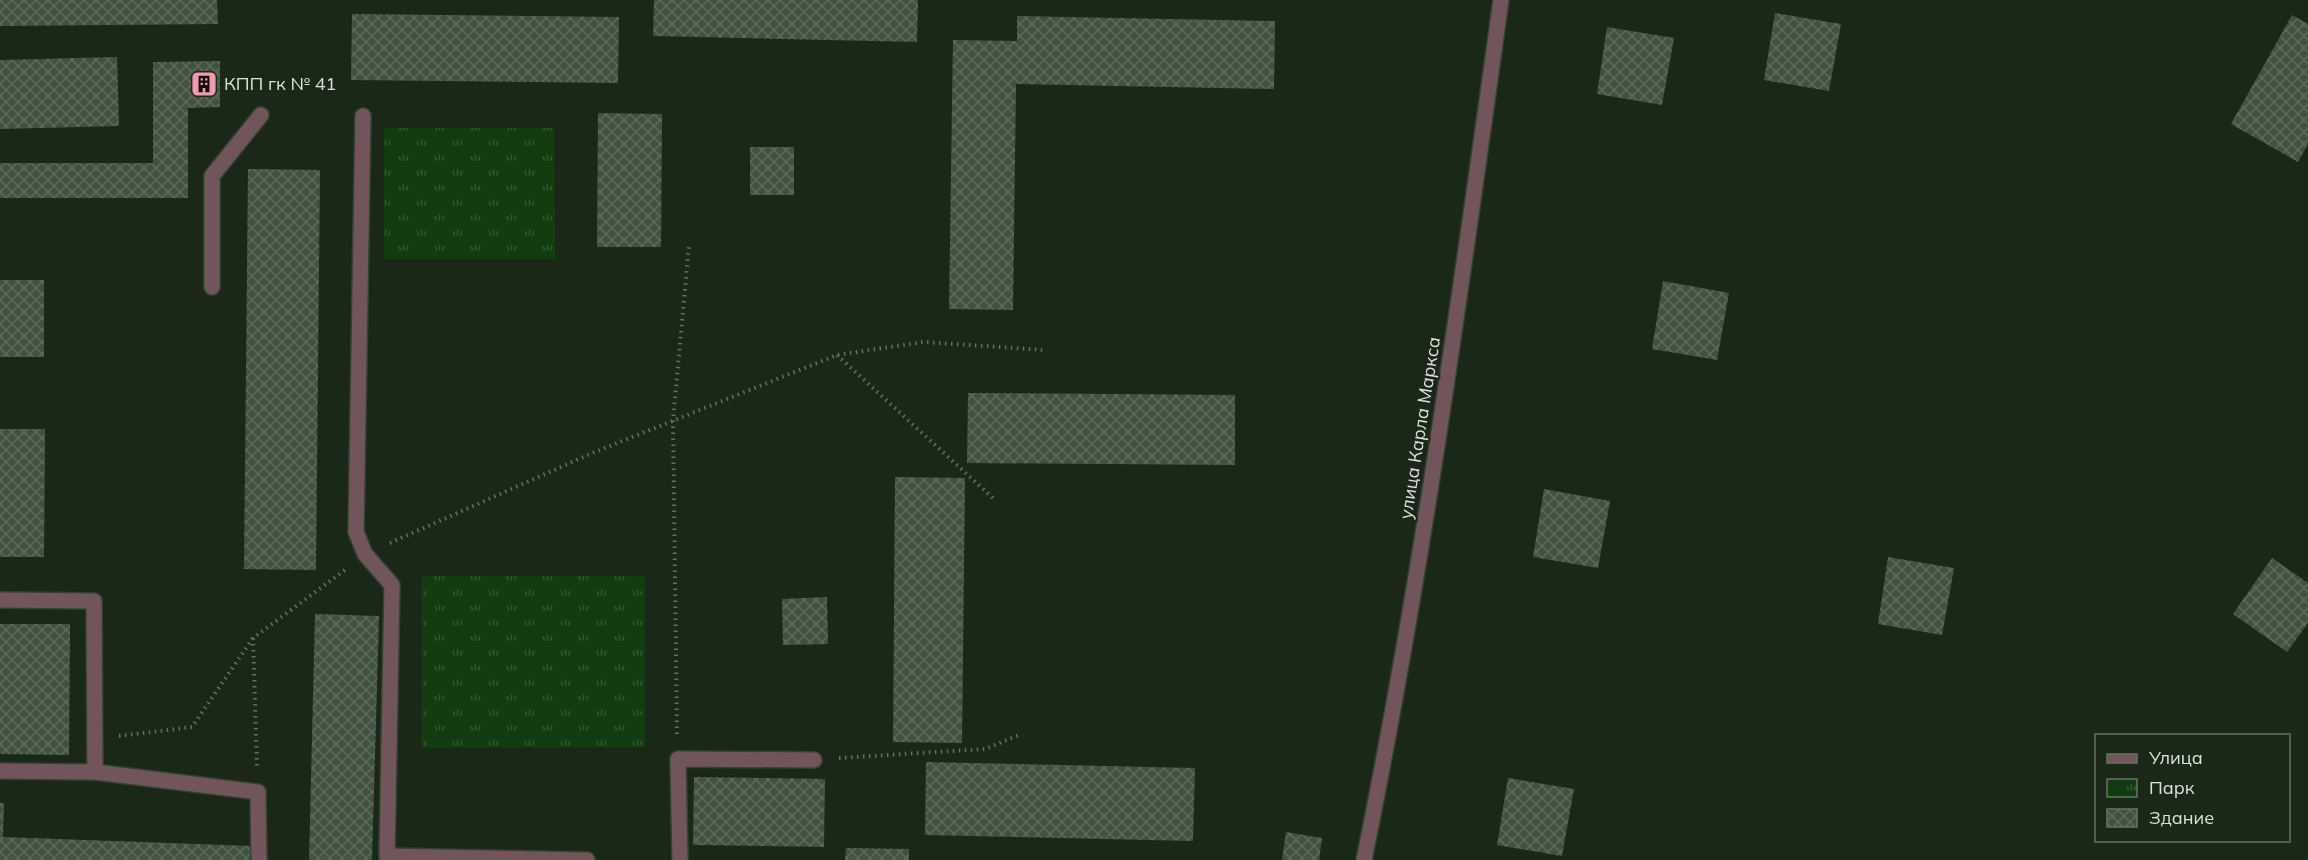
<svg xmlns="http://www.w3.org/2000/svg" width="2308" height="860" viewBox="0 0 2308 860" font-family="Mulish,sans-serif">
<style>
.park{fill:url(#park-tufts)}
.building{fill:url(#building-cross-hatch)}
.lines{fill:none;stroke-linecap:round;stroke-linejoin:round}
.minor-casing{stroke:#354233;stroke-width:18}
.path{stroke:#657163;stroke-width:4;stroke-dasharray:1.5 4.5;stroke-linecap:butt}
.minor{stroke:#71555b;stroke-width:15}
.labels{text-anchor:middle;stroke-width:4.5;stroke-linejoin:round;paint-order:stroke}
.poi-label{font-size:18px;fill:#dae3d8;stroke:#1a2818;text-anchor:start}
.street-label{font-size:18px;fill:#dae3d8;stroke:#1a2818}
</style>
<defs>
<pattern id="park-tufts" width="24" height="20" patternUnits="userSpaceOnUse" patternTransform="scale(1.5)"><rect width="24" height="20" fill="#133c10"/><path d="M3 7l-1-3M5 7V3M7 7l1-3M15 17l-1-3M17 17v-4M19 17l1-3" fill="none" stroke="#355832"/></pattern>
<pattern id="building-cross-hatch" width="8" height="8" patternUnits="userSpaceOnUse" patternTransform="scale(1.5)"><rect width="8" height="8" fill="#425240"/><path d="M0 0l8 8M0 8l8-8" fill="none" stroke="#5d6b5b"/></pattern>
</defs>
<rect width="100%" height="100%" fill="#1a2818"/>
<path class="park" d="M384,128H554L555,259H384Z
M422,576H645V747L422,748Z"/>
<path class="building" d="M0,0H217L218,24L0,26Z
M654,0H918L917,42L653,36Z
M1775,13L1841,24L1829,91L1764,80Z
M352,14L619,17L618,83L351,80Z
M2292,15L2308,24V144L2298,162L2231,124Z
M1017,16L1275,21L1274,89L1016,84L1013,310L949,309L953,40L1017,41Z
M1607,27L1674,38L1662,105L1597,94Z
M117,57L119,126L0,129V60Z
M220,61V107L188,108V198H0V163H153V62Z
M598,113L662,114L661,247H597Z
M750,147H794V195H750Z
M248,169L320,170L316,570L244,569Z
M0,280H44V357H0Z
M1663,281L1729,293L1717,360L1652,349Z
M968,393L1235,395V465L967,463Z
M0,429H45L44,557H0Z
M895,477L965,478L962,743L893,742Z
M1544,489L1610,501L1598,568L1533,557Z
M1888,557L1954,568L1942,635L1878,624Z
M2272,558L2308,583V623L2287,652L2233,614Z
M827,597L828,644L783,645L782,599Z
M315,614L379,616L372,860H309Z
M0,624H70L69,755L0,754Z
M926,762L1195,768L1193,841L925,835Z
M694,777L825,779L824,847L693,845Z
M1508,778L1574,789L1562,856L1497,845Z
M0,803H4L3,837L252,846L251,860H0Z
M1286,832L1322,838L1319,860H1282Z
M846,848L909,849V860H845Z"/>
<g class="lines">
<defs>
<path id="minor" d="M363,116L356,532L365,554L392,585L387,856L587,860
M212,287V176L261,115
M0,600L94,601L95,772
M0,771L95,772L258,792L259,860
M680,860L678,759L814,760
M1364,860C1422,575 1461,288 1501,0"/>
</defs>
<use href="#minor" class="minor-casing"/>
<path class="path" d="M837,355L994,499
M390,543L590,454L837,355L923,342L1045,350
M253,638L257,766
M677,734L673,420L689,246
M119,736L192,727L253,638L345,570
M839,758L985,749L1019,735"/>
<use href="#minor" class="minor"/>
</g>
<defs>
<symbol id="building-square" viewBox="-11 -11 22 22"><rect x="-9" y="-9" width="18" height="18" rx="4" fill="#f29ab0" stroke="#1a2818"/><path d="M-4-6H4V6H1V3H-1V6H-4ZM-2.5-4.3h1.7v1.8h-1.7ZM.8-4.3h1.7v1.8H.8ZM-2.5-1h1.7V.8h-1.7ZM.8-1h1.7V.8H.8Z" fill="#111"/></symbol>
</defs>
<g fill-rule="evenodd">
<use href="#building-square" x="189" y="69" width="30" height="30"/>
</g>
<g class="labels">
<g class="poi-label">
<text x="224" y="90">КПП гк № 41</text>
</g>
<g class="street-label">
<text transform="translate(1420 428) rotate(-81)" y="6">улица Карла Маркса</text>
</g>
</g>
<rect x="2095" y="734" width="195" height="108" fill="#1a2818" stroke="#677365" stroke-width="1.5"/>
<rect x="2107" y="754" width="30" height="9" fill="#71555b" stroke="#677365" stroke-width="1.5"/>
<text x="2149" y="764" font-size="18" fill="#dae3d8">Улица</text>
<rect x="2107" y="779" width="30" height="18" fill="url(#park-tufts)" stroke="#677365" stroke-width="1.5"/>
<text x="2149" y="794" font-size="18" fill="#dae3d8">Парк</text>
<rect x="2107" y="809" width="30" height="18" fill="url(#building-cross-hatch)" stroke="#677365" stroke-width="1.5"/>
<text x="2149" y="824" font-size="18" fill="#dae3d8">Здание</text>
</svg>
